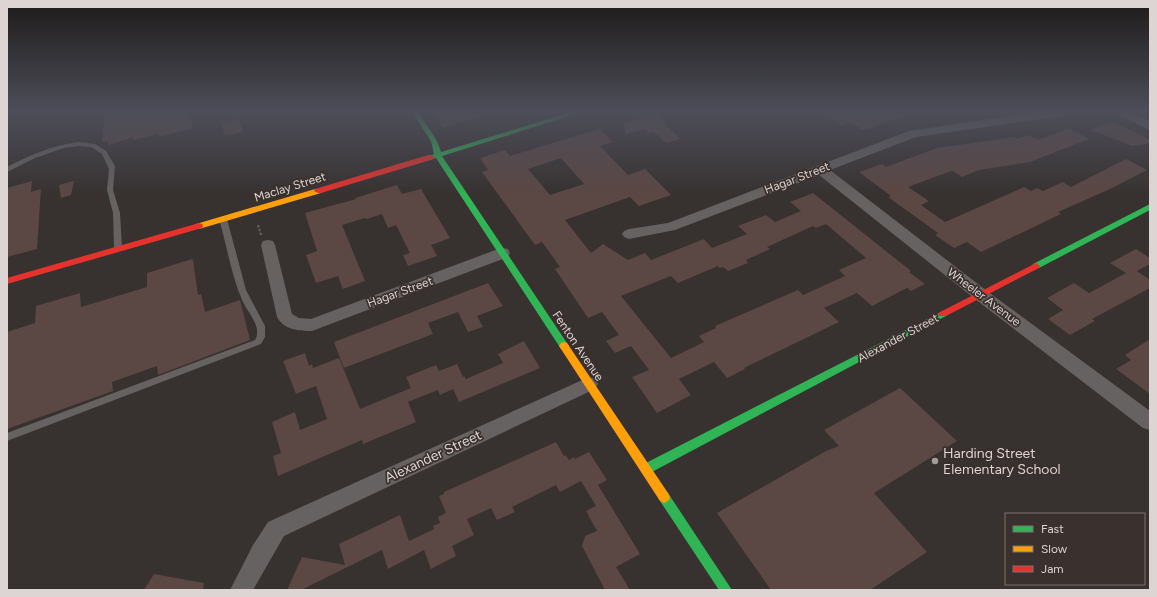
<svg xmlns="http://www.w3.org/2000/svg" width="1157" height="597" viewBox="0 0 1157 597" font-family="Figtree,sans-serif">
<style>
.building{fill:#5b4744;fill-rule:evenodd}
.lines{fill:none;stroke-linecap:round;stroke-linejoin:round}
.path{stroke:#656261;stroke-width:2;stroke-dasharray:2.5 1.5;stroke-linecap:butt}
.lane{fill:#656261;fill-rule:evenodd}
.street{fill:#656261;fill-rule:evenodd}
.fast{fill:#30b455;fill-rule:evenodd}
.slow{fill:#ff9f0a;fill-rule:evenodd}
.jam{fill:#e5322d;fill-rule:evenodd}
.poi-dot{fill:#a29c9a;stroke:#3a302d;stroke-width:1.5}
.labels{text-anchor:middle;stroke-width:3.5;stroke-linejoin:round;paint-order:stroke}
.street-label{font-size:12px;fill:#dcd5d3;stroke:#3a302d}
.near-poi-label{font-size:14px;fill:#dcd5d3;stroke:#3a302d;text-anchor:start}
.near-street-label{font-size:14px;fill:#dcd5d3;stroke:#3a302d}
</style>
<rect width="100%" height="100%" fill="#373130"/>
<path class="building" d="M105,112H189L193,128L159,137V134L133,140V137L109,145L107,141L102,142Z
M433,112H482V116L443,128Z
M821,112H907V115L863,130L851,122L841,126Z
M656,113L666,123H664L680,139L666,143L658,135L652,132L649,133L644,129L626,134L623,123Z
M239,118L243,132L225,136L221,122Z
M1112,121L1150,140V143L1133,146L1091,130Z
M1069,128L1089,139L1030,162L979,170L962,177L953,171H951L908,187L929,201L921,205L945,222L1024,187L1031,191L1037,188L1043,191L1063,182L1071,187L1126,159L1147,170L1110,189L1058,212L1061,214L981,252L967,242L954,248L935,235L938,233L888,197L891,196L859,172L882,164L886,167L937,148L1014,137L1017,139L1028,135L1038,140Z
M599,129L613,142L600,146L628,175L645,169L671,195L639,206L630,197L565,220L591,253L603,244L628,260L645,253L651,260L704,239L712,248L747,234L738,226L766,215L775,222L801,211L790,202L813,193L911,271L909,272L925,284L911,291L907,288L872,306L857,293L824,308L839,322L744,368L745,369L727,378L714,362L679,379L691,395L657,413L632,377L649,370L631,346L615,353L606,341L619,335L602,312L588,318L555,269L560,267L542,242L535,245L482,172L488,170L480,158L505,150L510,156ZM561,158L584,184L550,195L528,169ZM826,224L866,258L839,270L845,276L803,295L798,290L715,326L716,328L699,336L704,342L671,358L621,296L671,276L678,283L718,266L719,268L723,267L728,271L748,263L746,260L770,249L767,247L813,226L816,228Z
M32,181L31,192L41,189L37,249L7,257V188Z
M74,181L71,195L61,198L59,185Z
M397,185L402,194L421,189L441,223L450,238L431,245L437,256L408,266L403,255L410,253L396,225L388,228L382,214L367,219L365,218L342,225L365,281L343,289L338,276L316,283L306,255L317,251L305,213L356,199L355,198Z
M1136,249L1150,258V264L1137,271L1150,280V288L1092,319L1095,321L1070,335L1048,319L1063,310L1047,298L1074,283L1089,293L1126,273L1110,263Z
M192,259L193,260L198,295L201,294L205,312L240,300L250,340L158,375L157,366L112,382L113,391L7,429V332L35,323L36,306L80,293L81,307L147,287V273Z
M488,283L503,306L477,316L483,327L468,332L458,312L428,323L433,334L344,368L334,342Z
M1150,339V394L1116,369L1131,360L1125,355Z
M524,341L540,368L459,402L453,389L440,395L438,390L408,402L416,422L363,444L362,440L278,476L273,456L281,453L272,422L295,412L300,430L327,419L316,386L296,394L283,361L305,353L309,366L312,364L313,368L339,358L360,409L411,388L406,377L436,365L439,371L457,364L463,377L464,376L466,379L503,363L498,354Z
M900,388L957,441L874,493L927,552L870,590H771L717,513L826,451L839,446L824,430Z
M556,442L564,456L566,455L569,460L574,457L575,459L589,452L607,480L598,485L640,554L616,567L630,590H605L582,546L585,536L597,531L586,511L596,506L581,481L560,492L556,485L512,507L515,512L497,520L491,508L467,519L474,535L452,546L456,556L431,569L424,550L388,569L382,550L301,590H287L302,557L345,565L339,544L400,515L409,541L434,529L433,526L440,523L438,517L446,513L439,496L444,494V492Z
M154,574L204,583L203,590H144Z"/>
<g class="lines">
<path class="path" d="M258,225L261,235"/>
<path class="lane" d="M79,142L95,144L106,151L115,166L113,190L120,213L122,248L121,250L118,251L114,248L113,213L107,190L109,169L102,154L91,147L79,146L64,148L35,158L7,172V167C30,155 53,145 79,142Z
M220,217H223L227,219L246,290L265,326V337L261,344L7,441V433L255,340C263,327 247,312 242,300C231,274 227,246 219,219Z"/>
<path class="street" d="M1036,112H1068L1062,116L916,137L830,170L987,291L1150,411V430L1143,428L975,299L819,175L675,230L629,239L624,237L622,234L624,231L629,229L668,223L909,131Z
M1115,112H1131L1150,121V130L1117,114Z
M268,240L273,241L275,245L292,314L299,318L311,319L498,249L503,248L508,249L510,253L508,257L312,331C299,331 284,330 277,317L261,245L263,241Z
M589,377L595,379L598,384L595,389L284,536L253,590H230L253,545L268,522Z"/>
<path class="fast" d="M412,112H418L437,141L441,152L571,112H582L442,156L567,343L569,346L567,349H561L436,158L431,159L427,157L434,154L431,141Z
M1150,204V210L1039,268H1033L1032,266L1033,264Z
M943,311L946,312L948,314L946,316L650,473L646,474L642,473L640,469L642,465Z
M664,491L668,493L732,590H719L660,501L658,497L660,493Z"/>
<path class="slow" d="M315,189H318L322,191L321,193L199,229L195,226L196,224Z
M564,342L567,343L668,493L670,497L668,501L664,503L660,501L561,349L559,346L561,343Z"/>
<path class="jam" d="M428,155H431L435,157L434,159L321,193H318L314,191L315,189Z
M199,223L202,224L203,226L202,228L7,284V278Z
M1036,263L1040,266L1039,268L946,316H940L938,314L940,312Z"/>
</g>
<linearGradient id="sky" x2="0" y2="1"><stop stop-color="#1e1b1a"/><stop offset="0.57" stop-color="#4d4e59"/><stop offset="1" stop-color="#4d4e59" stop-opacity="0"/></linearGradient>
<rect width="1157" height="196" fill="url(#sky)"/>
<circle class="poi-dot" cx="935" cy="461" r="4"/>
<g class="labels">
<g class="street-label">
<text transform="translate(797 178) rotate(-21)" y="4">Hagar Street</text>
<text transform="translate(290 187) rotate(-17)" y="4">Maclay Street</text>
<text transform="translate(400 292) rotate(-20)" y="4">Hagar Street</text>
<text transform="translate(984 297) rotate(37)" y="4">Wheeler Avenue</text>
<text transform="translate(898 338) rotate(-28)" y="4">Alexander Street</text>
<text transform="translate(578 346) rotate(56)" y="4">Fenton Avenue</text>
</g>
<g class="near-poi-label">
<text x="943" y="458">Harding Street<tspan x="943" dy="16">Elementary School</tspan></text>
</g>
<g class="near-street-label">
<text transform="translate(433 456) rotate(-25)" y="5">Alexander Street</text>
</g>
</g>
<rect width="1157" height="597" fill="none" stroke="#dcd5d3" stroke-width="16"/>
<rect x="1005" y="513" width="140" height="72" fill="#3a302d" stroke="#7b726f"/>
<rect x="1013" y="526" width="20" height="6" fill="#30b455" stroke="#7b726f"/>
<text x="1041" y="533" font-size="12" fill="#dcd5d3">Fast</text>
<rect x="1013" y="546" width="20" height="6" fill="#ff9f0a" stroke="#7b726f"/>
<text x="1041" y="553" font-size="12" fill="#dcd5d3">Slow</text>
<rect x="1013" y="566" width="20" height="6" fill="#e5322d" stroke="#7b726f"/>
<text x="1041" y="573" font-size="12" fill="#dcd5d3">Jam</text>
</svg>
